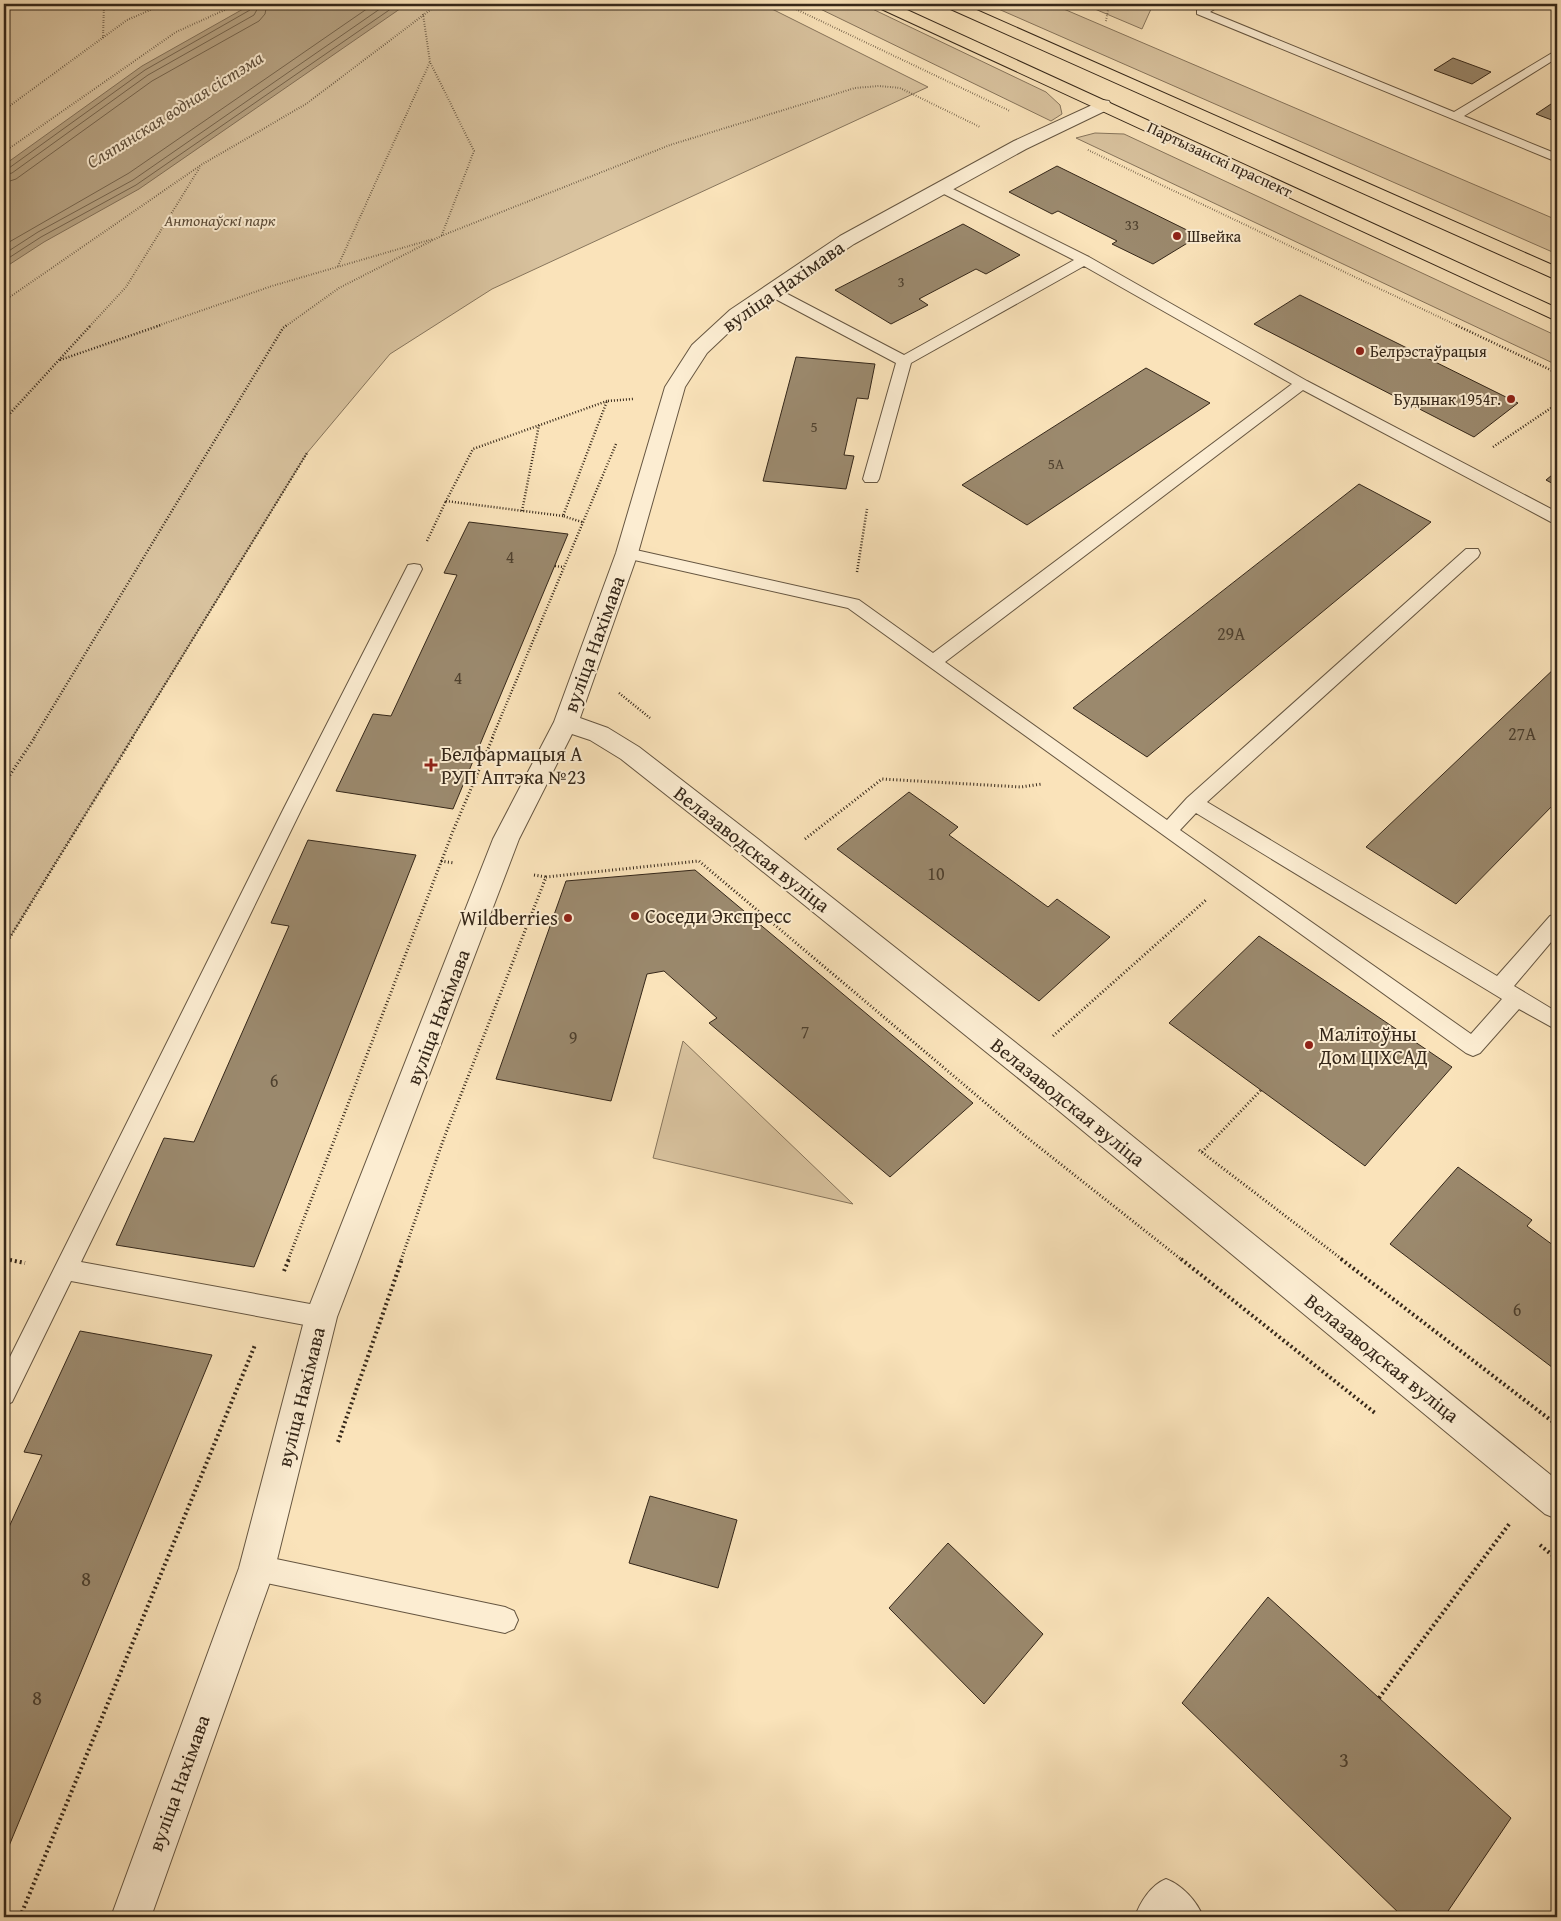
<svg xmlns="http://www.w3.org/2000/svg" width="1561" height="1921" viewBox="0 0 1561 1921" font-family="'Gentium Book Plus',serif">
<style>
.green{fill:#d9c39f;stroke:#87755c}
.water{fill:#b7a383;stroke:#837159}
.lines{fill:none;stroke-linecap:round;stroke-linejoin:round}
.shore{stroke:#76654e;stroke-width:1}
.building{fill:#9b896d;stroke:#352719}
.service-casing{stroke:#665641;stroke-width:2}
.minor-casing{stroke:#665641;stroke-width:2}
.primary-casing{stroke:#352719;stroke-width:2}
.path-far3{stroke:#352719;stroke-width:2;stroke-dasharray:0.5 2;stroke-linecap:butt}
.path-far2{stroke:#352719;stroke-width:2.5;stroke-dasharray:1 2;stroke-linecap:butt}
.path-far1{stroke:#352719;stroke-width:3;stroke-dasharray:1 2.5;stroke-linecap:butt}
.path{stroke:#352719;stroke-width:4;stroke-dasharray:2 3;stroke-linecap:butt}
.service{fill:#fcedd2;fill-rule:evenodd}
.minor{fill:#fcedd2;fill-rule:evenodd}
.primary{fill:#fae3ba;fill-rule:evenodd}
.poi-dot{fill:#8f2418;stroke:#fcedd2;stroke-width:2}
.labels{text-anchor:middle;stroke-width:4;stroke-linejoin:round;paint-order:stroke}
.far-number-label{font-size:15px;fill:#4e402e}
.far-street-label{font-size:16px;fill:#352719;stroke:#fcedd2}
.far-park-label{font-size:16px;font-style:italic;fill:#5e4e3a;stroke:#fcedd2}
.far-poi-label{font-size:16px;fill:#352719;stroke:#fcedd2;text-anchor:start}
.far-water-label{font-size:18px;font-style:italic;fill:#62523e;stroke:#fcedd2}
.number-label{font-size:18px;fill:#4e402e}
.street-label{font-size:20px;fill:#352719;stroke:#fcedd2}
.poi-label{font-size:20px;fill:#352719;stroke:#fcedd2;text-anchor:start}
.near-number-label{font-size:21px;fill:#4e402e}
</style>
<rect width="100%" height="100%" fill="#fae3ba"/>
<filter id="stains"><feTurbulence type="fractalNoise" baseFrequency=".004" numOctaves="4"/><feColorMatrix values="0 0 0 0 .2 0 0 0 0 .09 0 0 0 0 .02 0 0 0 .5 -.17"/></filter>
<radialGradient id="worn" r=".72"><stop offset=".6" stop-color="#630" stop-opacity="0"/><stop offset="1" stop-color="#630" stop-opacity=".3"/></radialGradient>
<path class="green" d="M4,4H762L928,87L492,289L390,354L307,453L4,947Z
M810,4H862L1046,92L1060,105L1062,114L1051,121Z
M987,4H1052L1557,220V254Z
M1083,4H1138L1151,9L1142,29Z
M1095,133L1124,134L1557,336V365L1076,138Z
M683,1041L853,1204L653,1158Z"/>
<path class="water" d="M252,4H407L139,189L44,242L4,268V165L142,66Z"/>
<g class="lines">
<path class="shore" d="M4,169L9,168L145,70L250,10L253,4
M4,175L12,173L148,75L254,15L260,4
M4,183L16,179L152,81L259,21L265,14L267,4
M4,245L129,173L374,4
M4,254L38,232L133,180L387,4
M4,261L41,237L136,185L398,4"/>
</g>
<path class="building" d="M1453,58L1491,72L1472,84L1434,70Z
M1557,100V122L1536,114Z
M1057,166L1199,236L1153,264L1112,244L1117,241L1058,211L1052,214L1009,192Z
M963,224L1020,255L986,274L976,269L919,299L928,305L891,324L835,290Z
M1300,295L1518,403L1474,437L1254,324Z
M796,357L875,364L868,399L857,398L844,455L854,456L846,489L763,481Z
M1146,368L1210,403L1027,525L962,485Z
M1557,471V486L1546,480Z
M1359,484L1431,522L1147,757L1073,708Z
M469,522L568,534L453,809L336,791L373,714L391,716L457,575L444,573Z
M1557,666V801L1456,904L1366,847Z
M909,792L958,827L949,835L1048,907L1057,899L1110,937L1039,1001L837,849Z
M308,840L416,855L254,1267L116,1245L164,1138L194,1142L289,926L271,923Z
M695,870L973,1103L890,1177L709,1023L717,1018L664,971L647,974L611,1101L496,1079L566,881Z
M1259,936L1452,1067L1365,1166L1169,1023Z
M1458,1167L1532,1220L1527,1226L1557,1248V1371L1390,1244Z
M80,1331L212,1355L4,1858V1538L42,1455L24,1452Z
M650,1496L737,1520L718,1588L629,1563Z
M948,1543L1043,1634L984,1704L889,1608Z
M1268,1597L1511,1818L1444,1917H1403L1182,1703Z"/>
<g class="lines">
<defs>
<path id="service" d="M1208,4H1222L1210,12L1454,112L1557,50V58L1464,116L1557,154V162L1197,14V10Z
M941,183L1089,257L1307,381L1557,512V523L1551,522L1303,390L945,662L1167,820L1187,798L1466,549H1478L1480,553L1478,557L1207,802L1497,976L1550,916L1557,914V935L1514,986L1557,1012V1030L1519,1009L1480,1053L1473,1056L1466,1053L848,608L621,557L619,553L621,549L627,548L859,600L933,653L1292,384L1084,266L911,363L879,479L877,482H865L863,479L896,363L766,294L764,291L766,288H776L904,355L1074,260L936,190L935,187ZM1196,813L1502,999L1471,1034L1180,830Z
M414,564L420,565L422,569L301,810L81,1262L321,1306L329,1309L333,1317L329,1325L321,1328L71,1281L12,1402L4,1406V1369L283,810L406,569L408,565Z
M257,1555L505,1607L514,1611L518,1620L514,1629L505,1633L257,1581L248,1577L244,1568L248,1559Z
M1166,1879C1182,1885 1197,1901 1203,1917H1169L1168,1915L1166,1917H1135C1140,1902 1151,1885 1166,1879Z"/>
<path id="minor" d="M1103,100L1109,101L1111,105L1109,109L1026,149L854,244L744,318L707,353L685,387L638,553L580,718L608,728L639,747L758,839L1073,1088L1557,1480V1519L1545,1514L1053,1106L740,853L621,759L590,740L572,734L519,839L337,1317L275,1568L151,1917H111L239,1568L305,1317L493,839L554,722L616,553L665,387L692,345L730,310L840,236L1014,141Z"/>
<path id="primary" d="M874,4H894L1557,308V321L877,7Z
M943,4H963L1557,267V280L946,7Z"/>
</defs>
<use href="#service" class="service-casing"/>
<use href="#minor" class="minor-casing"/>
<use href="#primary" class="primary-casing"/>
<path class="path-far3" d="M785,4L1010,111
M423,14L430,62L474,151L441,237
M1106,21L1109,4
M103,38L104,4
M4,110L127,20L164,4
M1088,150L1458,326
M4,152L176,32L238,4
M338,266L430,62
M4,301L201,165L306,104L438,4
M90,326L126,287L200,167
M157,326L272,286L433,239
M286,326L339,288L441,236L670,145L855,88L879,86L900,88L980,127"/>
<path class="path-far2" d="M1456,325L1557,373
M60,360L161,325
M4,420L91,325
M1493,447L1557,404
M522,511L539,425
M563,516L446,501L473,449L607,401
M582,522L563,516L607,401L633,399
M427,541L446,501
M555,566L563,567
M857,572L867,509
M619,693L650,718
M34,738L283,328L287,325
M132,738L307,453
M492,738L616,444"/>
<path class="path-far1" d="M4,784L35,737
M805,839L882,779L1021,787L1042,784
M441,861L454,863
M534,875L546,877
M4,947L133,737
M1053,1036L1206,900
M1199,1150L1343,1260
M1202,1152L1261,1090
M4,1259L12,1260
M288,1260L453,831L493,737
M401,1260L444,1138L546,877L699,861L1020,1132L1182,1260"/>
<path class="path" d="M5,1259L25,1263
M1181,1259L1375,1413
M1341,1259L1557,1425
M284,1271L289,1259
M338,1442L402,1259
M1540,1545L1557,1559
M1379,1698L1510,1523
M20,1917L255,1345"/>
<use href="#service" class="service"/>
<use href="#minor" class="minor"/>
<use href="#primary" class="primary"/>
</g>
<g class="poi-dot">
<circle cx="1177" cy="236" r="5"/>
<circle cx="1360" cy="351" r="5"/>
<circle cx="1511" cy="399" r="5"/>
<path d="M428.5 757.5h5v5h5v5h-5v5h-5v-5h-5v-5h5z"/>
<circle cx="635" cy="916" r="5"/>
<circle cx="568" cy="918" r="5"/>
<circle cx="1309" cy="1045" r="5"/>
</g>
<g class="labels">
<g class="far-number-label">
<text x="1132" y="230">33</text>
<text x="901" y="287">3</text>
<text x="814" y="432">5</text>
<text x="1056" y="469">5А</text>
</g>
<g class="far-street-label">
<text transform="translate(1220 159) rotate(25)" y="6">Партызанскі праспект</text>
</g>
<g class="far-park-label">
<text x="220" y="226">Антонаўскі парк</text>
</g>
<g class="far-poi-label">
<text x="1187" y="242">Швейка</text>
<text x="1370" y="357">Белрэстаўрацыя</text>
<text x="1501" y="405" text-anchor="end">Будынак 1954г.</text>
</g>
<g class="far-water-label">
<text transform="translate(175 110) rotate(-32)" y="6">Сляпянская водная сістэма</text>
</g>
<g class="number-label">
<text x="510" y="563">4</text>
<text x="1231" y="640">29А</text>
<text x="458" y="684">4</text>
<text x="1522" y="740">27А</text>
<text x="936" y="880">10</text>
<text x="805" y="1038">7</text>
<text x="573" y="1044">9</text>
<text x="274" y="1087">6</text>
<text x="1517" y="1316">6</text>
</g>
<g class="street-label">
<text transform="translate(783 286) rotate(-35)" y="7">вуліца Нахімава</text>
<text transform="translate(594 644) rotate(-70)" y="7">вуліца Нахімава</text>
<text transform="translate(752 849) rotate(38)" y="7">Велазаводская вуліца</text>
<text transform="translate(438 1017) rotate(-69)" y="7">вуліца Нахімава</text>
<text transform="translate(1068 1102) rotate(39)" y="7">Велазаводская вуліца</text>
<text transform="translate(1382 1358) rotate(39)" y="7">Велазаводская вуліца</text>
<text transform="translate(301 1397) rotate(-76)" y="7">вуліца Нахімава</text>
<text transform="translate(179 1783) rotate(-70)" y="7">вуліца Нахімава</text>
</g>
<g class="poi-label">
<text x="441" y="761">Белфармацыя А<tspan x="441" dy="23">РУП Аптэка №23</tspan></text>
<text x="645" y="923">Соседи Экспресс</text>
<text x="558" y="925" text-anchor="end">Wildberries</text>
<text x="1319" y="1041">Малітоўны<tspan x="1319" dy="23">Дом ЦІХСАД</tspan></text>
</g>
<g class="near-number-label">
<text x="86" y="1586">8</text>
<text x="37" y="1705">8</text>
<text x="1344" y="1767">3</text>
</g>
</g>
<rect width="1561" height="1921" fill="none" stroke="#fae3ba" stroke-width="20"/>
<rect x="5" y="5" width="1551" height="1911" fill="none" stroke="#352719" stroke-width="2.5"/>
<rect x="10" y="10" width="1541" height="1901" fill="none" stroke="#352719"/>
<rect width="100%" height="100%" filter="url(#stains)"/>
<rect width="100%" height="100%" fill="url(#worn)"/>
</svg>
